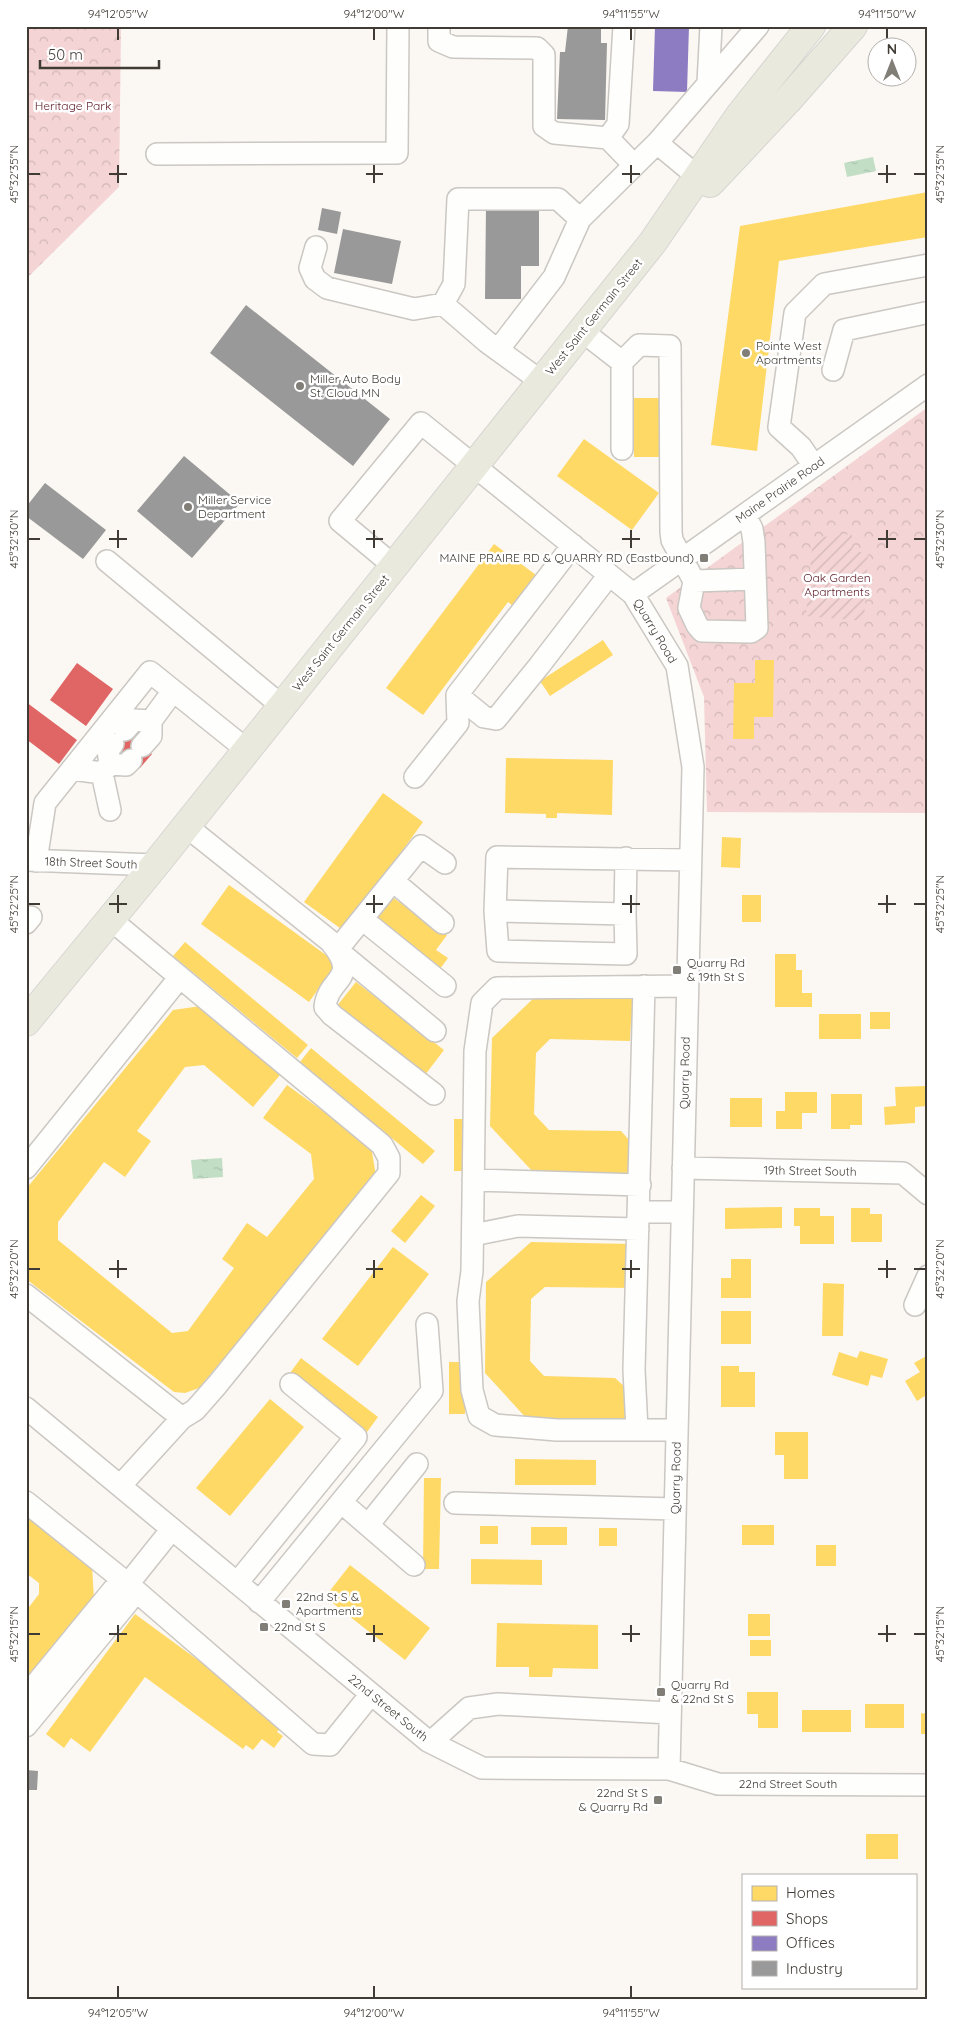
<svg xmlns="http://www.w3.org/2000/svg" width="954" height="2026" viewBox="0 0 954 2026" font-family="Quicksand,sans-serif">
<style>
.park{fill:url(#park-crowns)}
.garden{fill:url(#garden-furrows)}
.water{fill:url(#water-ripples)}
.homes{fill:#ffd966}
.shops{fill:#e06666}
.offices{fill:#8e7cc3}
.industry{fill:#999}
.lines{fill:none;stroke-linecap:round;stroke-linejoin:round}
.minor-casing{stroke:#cbc7c2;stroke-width:24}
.major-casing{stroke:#d7d5d2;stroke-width:30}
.minor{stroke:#fefefd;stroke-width:21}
.major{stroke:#e9e9dd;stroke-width:28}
.ticks{fill:none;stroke:#403c35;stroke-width:2}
.poi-dot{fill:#817d77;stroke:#fff;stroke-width:2}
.labels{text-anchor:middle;stroke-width:5;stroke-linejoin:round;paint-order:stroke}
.park-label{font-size:12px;fill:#63212e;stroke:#fff}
.street-label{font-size:12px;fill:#403c35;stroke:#fff}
.poi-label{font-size:12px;fill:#403c35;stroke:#fff;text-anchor:start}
.neatline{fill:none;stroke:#403c35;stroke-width:2}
.ticks-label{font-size:12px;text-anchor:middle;fill:#403c35}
</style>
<defs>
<pattern id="park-crowns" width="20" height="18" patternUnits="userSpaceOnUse" patternTransform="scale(1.25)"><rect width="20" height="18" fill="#f4d4d5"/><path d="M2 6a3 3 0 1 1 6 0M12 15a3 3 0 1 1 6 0" fill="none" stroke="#d2b7b7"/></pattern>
<pattern id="garden-furrows" width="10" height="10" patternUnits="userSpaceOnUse" patternTransform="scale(1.25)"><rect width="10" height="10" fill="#f4d4d5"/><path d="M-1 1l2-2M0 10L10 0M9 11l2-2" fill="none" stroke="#d2b7b7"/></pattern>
<pattern id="water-ripples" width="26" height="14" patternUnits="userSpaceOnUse" patternTransform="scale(1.25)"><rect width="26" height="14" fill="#c2dfc6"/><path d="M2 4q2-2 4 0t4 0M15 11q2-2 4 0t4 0" fill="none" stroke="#a8c0ab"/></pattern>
</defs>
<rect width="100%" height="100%" fill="#fbf7f2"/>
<path class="park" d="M26,26H121L119,187L26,279Z
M928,407V813L707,812L704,697L666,598Z"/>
<path class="garden" d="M852,534V551L868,553L864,621L806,616L813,538Z"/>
<path class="water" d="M873,157L876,171L847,177L844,163Z
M222,1158L223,1177L193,1179L191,1160Z"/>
<path class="homes" d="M928,192V237L779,261L757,451L711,445L740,226Z
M634,398H665V457H634Z
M584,439L659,493L632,530L557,476Z
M494,544L536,575L513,606L508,602L423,715L386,688Z
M603,640L613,655L550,696L540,681Z
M755,660H774L773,717H754V739H733L734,683H755Z
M506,758L613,760L612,815L557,813V818H546V814L505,813Z
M383,793L423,822L344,931L304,902Z
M722,837L741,838L740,868L721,867Z
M926,880H928V901H925Z
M229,885L337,963L309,1002L201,924Z
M742,895H761V922H742Z
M392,897L447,935L436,950L448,958L440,969L374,923Z
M185,942L308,1045L297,1058L173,956Z
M775,954H796V970H802V993H812V1007H775Z
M356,982L444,1050L425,1075L336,1007Z
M537,995L638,997V1015L631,1021L630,1041L550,1039L536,1053L534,1114L549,1130L621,1131L630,1141L634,1174L533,1172L490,1126L492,1038Z
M201,1006L280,1075L253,1107L204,1065L185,1067L137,1131L151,1141L125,1177L104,1162L58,1222V1240L172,1333L188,1331L234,1268L222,1259L247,1223L267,1237L314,1179L311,1154L263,1118L287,1085L371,1146L376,1176L199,1388L185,1393L174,1392L26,1279V1189L173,1010Z
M870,1012H890V1029H870Z
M819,1014H861V1039H819Z
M311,1048L435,1151L423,1164L300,1062Z
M926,1086L927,1106L915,1107V1123L885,1125L884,1107L896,1106L895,1087Z
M785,1092H817V1113H802V1129H776V1111H785Z
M831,1094H862V1125H850V1129H831Z
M730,1098H762V1127H730Z
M454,1119H472V1171H454Z
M421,1195L435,1206L405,1243L391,1231Z
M782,1207V1228L725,1229V1208Z
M794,1208H820V1216H834V1244H800V1226H794Z
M851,1208H870V1214H882V1242H851Z
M531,1242L632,1244L631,1288L545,1287L531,1299L530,1361L544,1376L615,1378L625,1387L624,1394L629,1399V1422L528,1420L485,1373L486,1282Z
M393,1247L429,1274L358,1366L322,1339Z
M731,1259H751V1298H721V1278H731Z
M823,1283L844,1284L843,1336H822Z
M721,1311H751V1344H721Z
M860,1351L888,1359L882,1378L871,1375L868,1386L832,1375L839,1352L857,1358Z
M928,1355V1394L917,1401L905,1381L920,1372L914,1363Z
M301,1358L378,1417L367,1432L290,1373Z
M449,1362H465V1414H449Z
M721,1366H739V1372H755V1407H721Z
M270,1399L304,1427L230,1516L196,1488Z
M775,1432H808V1479H784V1455H775Z
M515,1459L596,1460V1485H515Z
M424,1478H441L439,1569H423Z
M26,1512L92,1565L94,1600L26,1685V1611L39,1594V1583L26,1573Z
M742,1525H774V1545H742Z
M480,1526H498V1544H480Z
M531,1527H567V1545H531Z
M599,1528H617V1546H599Z
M816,1545H836V1566H816Z
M471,1559L542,1560V1585L471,1584Z
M350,1565L430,1628L405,1660L325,1597Z
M135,1614L284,1723L277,1732L283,1736L274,1748L262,1739L253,1750L246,1745L243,1749L145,1677L90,1752L71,1738L64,1748L46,1734Z
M748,1614H770V1636H748Z
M497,1623L598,1625V1669L553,1668L552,1677H529V1667H496Z
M750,1640H771V1656H750Z
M747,1692H778V1728H758V1714H747Z
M865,1704H904V1728H865Z
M802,1710H851V1732H802Z
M921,1713L928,1714V1734H921Z
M866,1834H898V1859H866Z"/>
<path class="shops" d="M77,663L113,689L86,726L50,700Z
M26,702L77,740L59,764L26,739Z
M116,723L152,754L140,768L104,737Z"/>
<path class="offices" d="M655,26H689L687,92L653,91Z"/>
<path class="industry" d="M568,26H601V43H607L605,120L557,119L560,52H565Z
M486,206L539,207V266H521V299H485Z
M322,208L341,212L337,234L318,230Z
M343,229L401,241L392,284L334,273Z
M246,305L390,419L353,466L210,353Z
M184,456L240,503L192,558L137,511Z
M45,483L106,530L83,559L26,516V507Z
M26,1770L38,1771L37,1790H26Z"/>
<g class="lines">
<defs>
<path id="minor" d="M439,26V41L453,47L537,48L544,55V126L554,133L608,138L618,124L624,26
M708,83L711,26
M608,138L634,165
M657,143L698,177
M157,154L397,153L398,26
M316,247L310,268L315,279L327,288L414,309L443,304L487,342L542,382
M443,304L454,284L458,199H558L580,219L657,143L758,26
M582,331L622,362L639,345L670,346L671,532L672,540L694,581L689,608L697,625L702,631L751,632L757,628L754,542L752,529L745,515
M498,350L554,277L580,219
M622,362V449
M833,370L844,330L925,313
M814,466L801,447L779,427L795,313L824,284L928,265
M107,561L282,706
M394,566L340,521L421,423L633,594L677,666L693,767L669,1769
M694,581L755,579
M633,594L928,385
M457,695L484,717L496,719L539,666L609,575
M151,721L173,691
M125,730L134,720L151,721V736L142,746
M110,764L108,750L113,744
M72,769L102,773L110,764L126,765L131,760
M102,773L110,810
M415,777L458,723L457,695L573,545
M186,826L330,941C362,980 328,976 325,1007L332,1015L434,1094
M626,858L625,914L495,911L497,857L690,860
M26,860L155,865
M36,861L45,803L150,672L247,750
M393,881L443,923
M495,911L498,951L626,954L625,914
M26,917H31L26,923
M110,919L382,1145L389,1158V1173L217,1385L195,1410L182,1418L120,1486
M362,919L445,986
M435,1031L337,950L421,846L445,863
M26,1168L180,977
M683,1168L903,1173L928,1194
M473,1180L640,1185
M639,1212H682
M473,1235L518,1226L638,1229
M26,1295L182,1418
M915,1305L928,1276
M26,1408L428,1741L482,1768L669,1769L718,1784L928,1785
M637,1430L634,1370L644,986
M677,1430H557L495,1425L479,1416L472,1390L468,1301L472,1271L475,1051L482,1003L497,988L687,986
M26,1502L128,1584L313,1744L330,1745L371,1694
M341,1502L414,1565
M455,1503L675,1509
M368,1525L417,1464
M237,1583L356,1437L291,1384
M259,1602L432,1391L427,1324
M26,1696L113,1590L128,1584L172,1529
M26,1726L128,1602V1584
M431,1742L469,1708L498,1704L670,1713"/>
<path id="major" d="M710,183L788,100L853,26
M26,1022L155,865L653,242L740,115L811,26"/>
</defs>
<use href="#minor" class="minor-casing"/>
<use href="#major" class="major-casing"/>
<use href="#minor" class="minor"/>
<use href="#major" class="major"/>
</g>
<path class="ticks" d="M118,28V40M374,28V40M631,28V40M887,28V40M118,165V183M374,165V183M631,165V183M887,165V183M28,174H40M109,174H127M366,174H383M622,174H640M878,174H896M914,174H926M118,530V548M374,530V548M631,530V548M887,530V548M28,539H40M109,539H127M366,539H383M622,539H640M878,539H896M914,539H926M118,895V913M374,895V913M631,895V913M887,895V913M28,904H40M109,904H127M366,904H383M622,904H640M878,904H896M914,904H926M118,1260V1278M374,1260V1278M631,1260V1278M887,1260V1278M28,1269H40M109,1269H127M366,1269H383M622,1269H640M878,1269H896M914,1269H926M118,1625V1642M374,1625V1642M631,1625V1642M887,1625V1642M28,1634H40M109,1634H127M366,1634H383M622,1634H640M878,1634H896M914,1634H926M118,1986V1998M374,1986V1998M631,1986V1998"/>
<g class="poi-dot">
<circle cx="746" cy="353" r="5"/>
<circle cx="300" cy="386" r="5"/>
<circle cx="188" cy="507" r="5"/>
<rect x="699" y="553" width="10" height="10" rx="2.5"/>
<rect x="672" y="965" width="10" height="10" rx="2.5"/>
<rect x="281" y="1599" width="10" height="10" rx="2.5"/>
<rect x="259" y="1622" width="10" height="10" rx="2.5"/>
<rect x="656" y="1687" width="10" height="10" rx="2.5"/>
<rect x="653" y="1795" width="10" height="10" rx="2.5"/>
</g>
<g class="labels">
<g class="park-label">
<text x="73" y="110">Heritage Park</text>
<text x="837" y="582">Oak Garden<tspan x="837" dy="14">Apartments</tspan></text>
</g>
<g class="street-label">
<text transform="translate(594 317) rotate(-51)" y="4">West Saint Germain Street</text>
<text transform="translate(780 490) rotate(-35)" y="4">Maine Prairie Road</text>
<text transform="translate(655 631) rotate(59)" y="4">Quarry Road</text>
<text transform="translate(341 633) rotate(-51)" y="4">West Saint Germain Street</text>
<text transform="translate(91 863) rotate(2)" y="4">18th Street South</text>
<text transform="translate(685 1073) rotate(-89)" y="4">Quarry Road</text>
<text transform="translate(810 1171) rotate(1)" y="4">19th Street South</text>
<text transform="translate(676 1478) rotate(-89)" y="4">Quarry Road</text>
<text transform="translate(388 1708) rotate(39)" y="4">22nd Street South</text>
<text x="788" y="1788">22nd Street South</text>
</g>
<g class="poi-label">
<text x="756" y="350">Pointe West<tspan x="756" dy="14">Apartments</tspan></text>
<text x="310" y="383">Miller Auto Body<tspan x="310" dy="14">St. Cloud MN</tspan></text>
<text x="198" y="504">Miller Service<tspan x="198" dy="14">Department</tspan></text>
<text x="694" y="562" text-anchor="end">MAINE PRAIRE RD &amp; QUARRY RD (Eastbound)</text>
<text x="687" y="967">Quarry Rd<tspan x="687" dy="14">&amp; 19th St S</tspan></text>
<text x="296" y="1601">22nd St S &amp;<tspan x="296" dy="14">Apartments</tspan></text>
<text x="274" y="1631">22nd St S</text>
<text x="671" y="1689">Quarry Rd<tspan x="671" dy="14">&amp; 22nd St S</tspan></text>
<text x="648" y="1797" text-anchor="end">22nd St S<tspan x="648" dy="14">&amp; Quarry Rd</tspan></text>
</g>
</g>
<rect width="954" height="2026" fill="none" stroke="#ffffff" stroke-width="55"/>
<rect x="742" y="1874" width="175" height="115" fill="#ffffff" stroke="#b3b1ae"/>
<rect x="752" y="1886" width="25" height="15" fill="#ffd966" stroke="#b3b1ae"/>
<text x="786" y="1898" font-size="15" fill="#403c35">Homes</text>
<rect x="752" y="1911" width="25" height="15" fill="#e06666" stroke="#b3b1ae"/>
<text x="786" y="1924" font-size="15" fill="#403c35">Shops</text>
<rect x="752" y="1936" width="25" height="15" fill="#8e7cc3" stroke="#b3b1ae"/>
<text x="786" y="1948" font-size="15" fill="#403c35">Offices</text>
<rect x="752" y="1961" width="25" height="15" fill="#999999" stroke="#b3b1ae"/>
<text x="786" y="1974" font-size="15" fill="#403c35">Industry</text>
<g transform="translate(892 62)"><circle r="24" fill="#ffffff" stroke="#b3b1ae"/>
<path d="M0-4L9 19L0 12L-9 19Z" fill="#817d77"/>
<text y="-8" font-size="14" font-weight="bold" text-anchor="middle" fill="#403c35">N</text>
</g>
<path d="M40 60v8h119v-8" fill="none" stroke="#403c35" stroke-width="2.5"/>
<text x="48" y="60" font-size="15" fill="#403c35" stroke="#ffffff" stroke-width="4" paint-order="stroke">50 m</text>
<rect x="28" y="28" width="898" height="1970" class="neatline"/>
<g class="ticks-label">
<text x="118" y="18">94°12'05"W</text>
<text x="374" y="18">94°12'00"W</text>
<text x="631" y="18">94°11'55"W</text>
<text x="887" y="18">94°11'50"W</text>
<text transform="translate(14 174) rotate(-90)" y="4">45°32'35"N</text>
<text transform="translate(940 174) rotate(-90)" y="4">45°32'35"N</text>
<text transform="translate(14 539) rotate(-90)" y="4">45°32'30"N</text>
<text transform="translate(940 539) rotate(-90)" y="4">45°32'30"N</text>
<text transform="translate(14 904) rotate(-90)" y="4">45°32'25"N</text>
<text transform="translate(940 904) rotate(-90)" y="4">45°32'25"N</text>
<text transform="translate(14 1269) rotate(-90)" y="4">45°32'20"N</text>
<text transform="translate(940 1269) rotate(-90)" y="4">45°32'20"N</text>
<text transform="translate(14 1634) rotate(-90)" y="4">45°32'15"N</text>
<text transform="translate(940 1634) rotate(-90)" y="4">45°32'15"N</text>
<text x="118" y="2017">94°12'05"W</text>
<text x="374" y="2017">94°12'00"W</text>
<text x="631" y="2017">94°11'55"W</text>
</g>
</svg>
